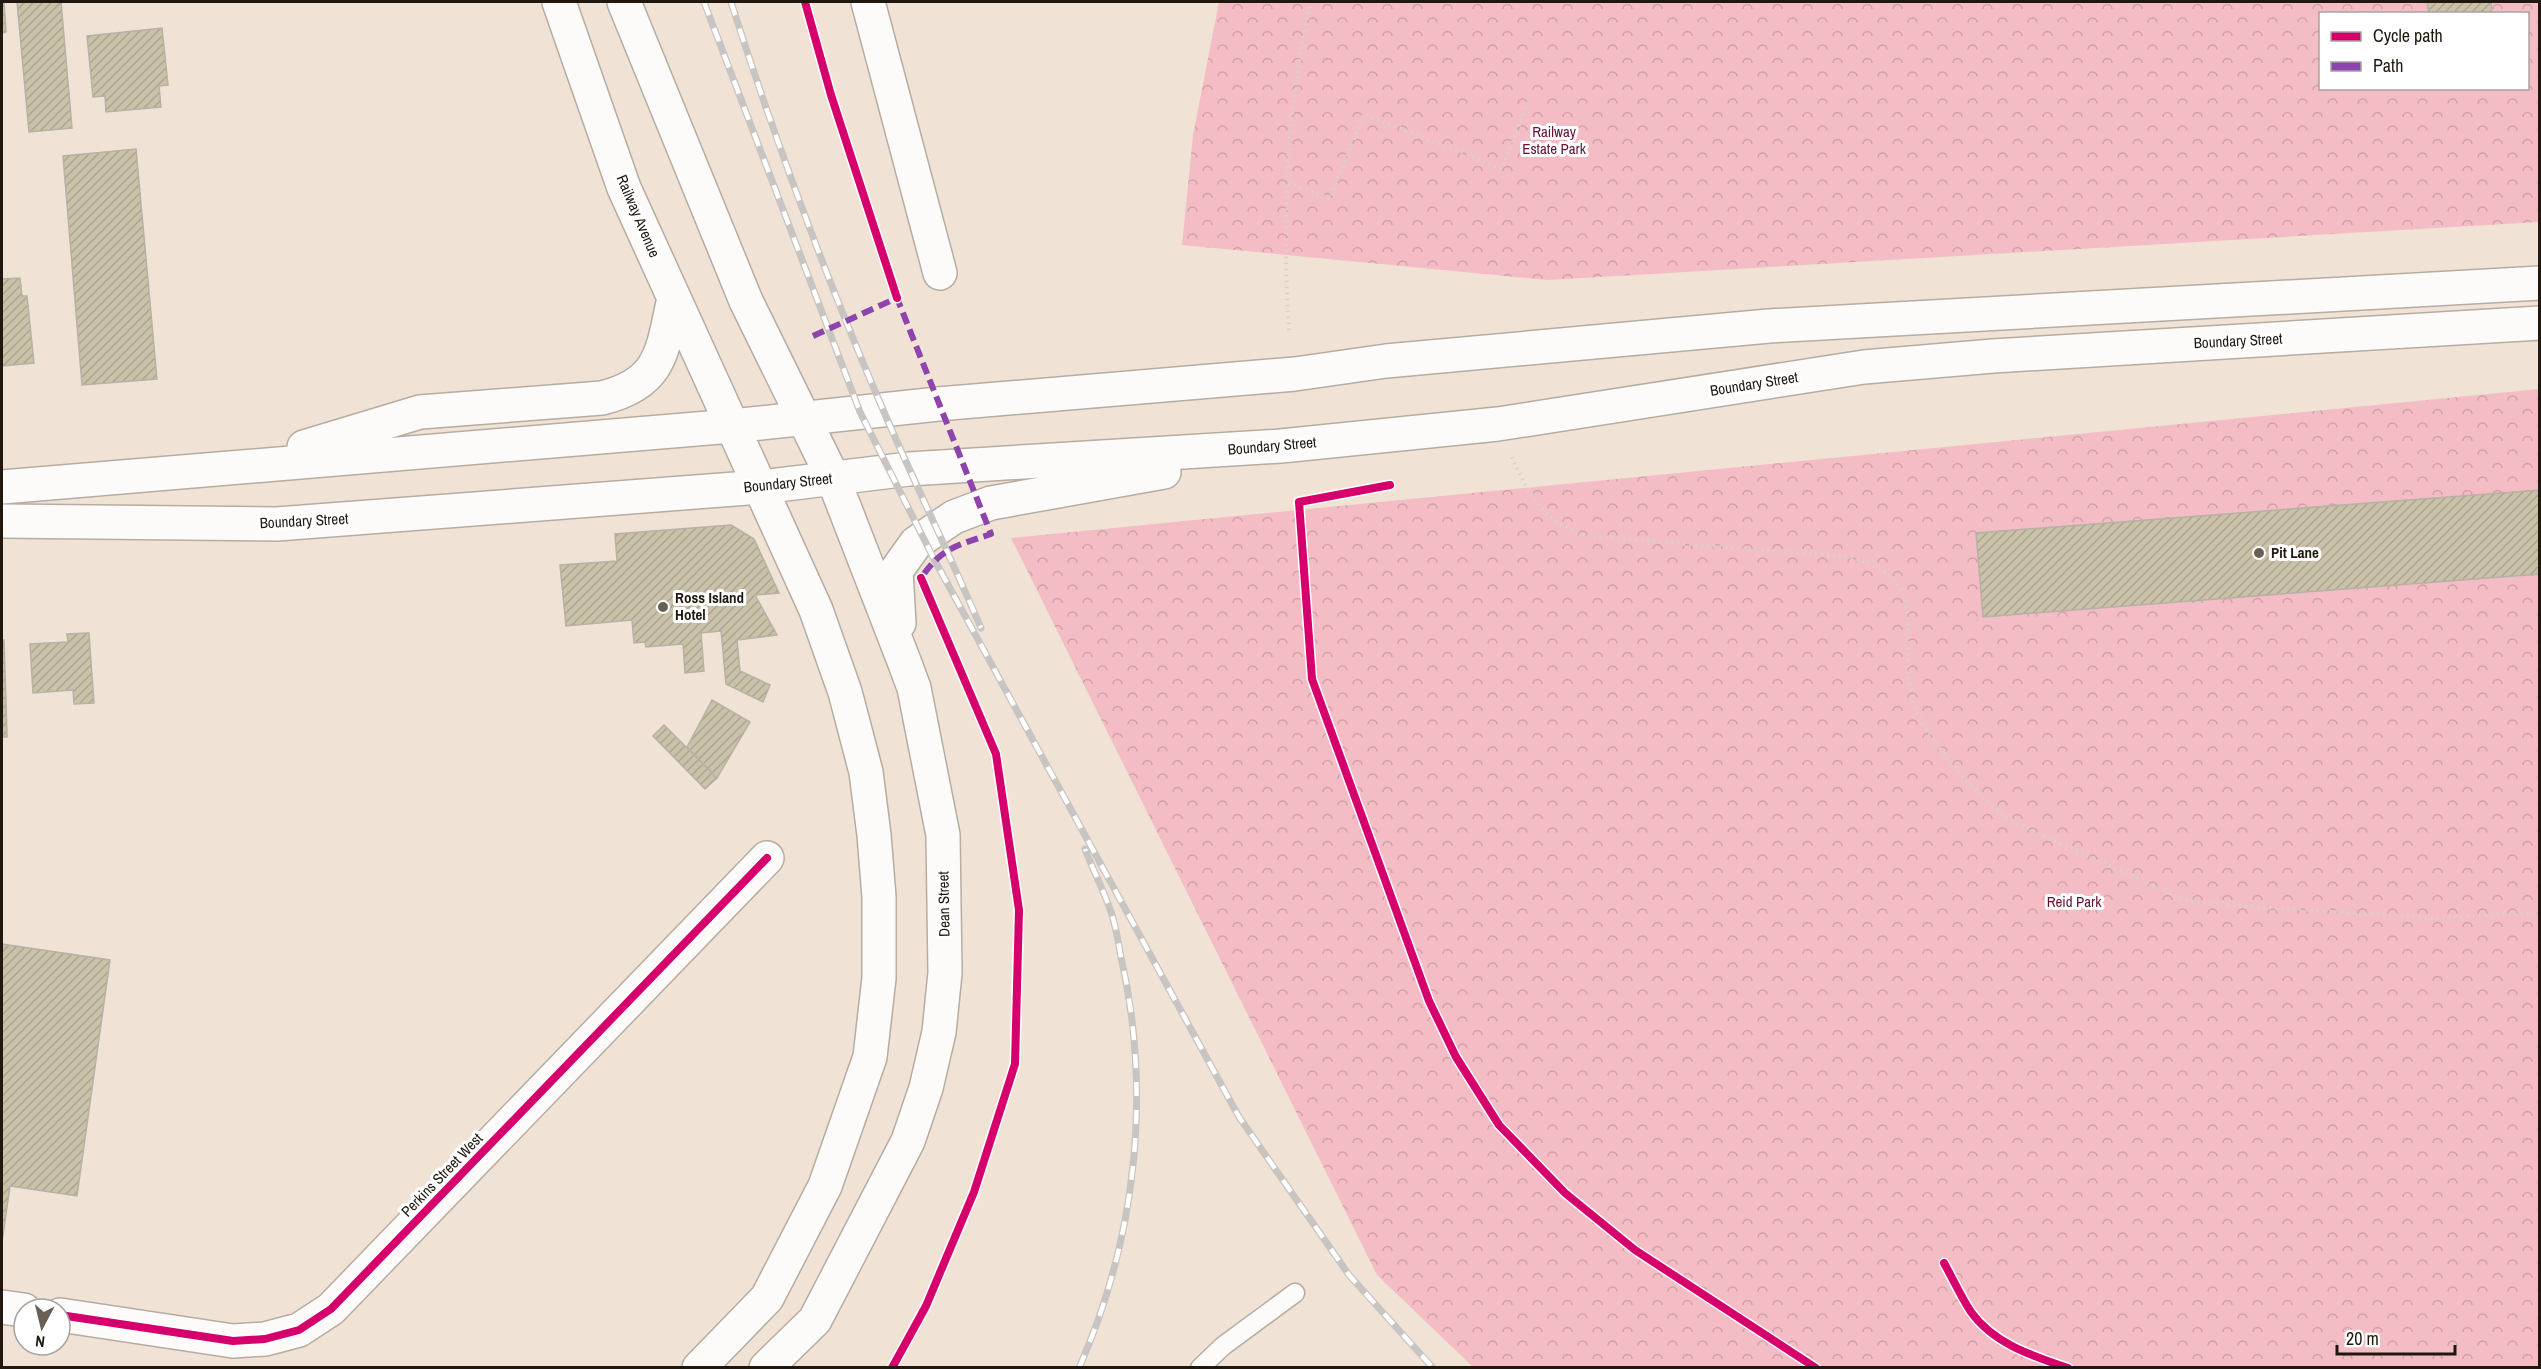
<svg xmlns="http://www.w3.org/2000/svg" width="2541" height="1369" viewBox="0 0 2541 1369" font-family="'Archivo Narrow',sans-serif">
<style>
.park{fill:url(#park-crowns);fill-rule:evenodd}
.building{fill:url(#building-hatch);stroke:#b7b1a6;stroke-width:1.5}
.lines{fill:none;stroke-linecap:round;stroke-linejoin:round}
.lane-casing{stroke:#b6aca2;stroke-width:21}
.street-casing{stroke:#b6aca2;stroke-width:36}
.secondary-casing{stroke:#b6aca2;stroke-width:36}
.path{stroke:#d6d3ce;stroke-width:4;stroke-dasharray:1.5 4.5;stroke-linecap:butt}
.lane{stroke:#fdfbf9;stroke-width:18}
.street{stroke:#fdfbf9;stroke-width:33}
.secondary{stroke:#fdfbf9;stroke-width:33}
.rail-casing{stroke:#c7c4c1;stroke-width:7}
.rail{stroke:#fff;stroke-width:4.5;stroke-dasharray:14;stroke-linecap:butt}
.quiet{stroke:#8e44ad;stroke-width:6;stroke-dasharray:12 6;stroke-linecap:butt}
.cycleway-casing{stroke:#fff;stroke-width:11}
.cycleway{stroke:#d6006c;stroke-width:8}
.poi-dot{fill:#695f55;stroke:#fff;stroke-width:2}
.labels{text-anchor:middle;stroke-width:6;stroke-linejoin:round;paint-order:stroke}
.park-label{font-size:15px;fill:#651234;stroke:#fff}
.street-label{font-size:15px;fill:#20180f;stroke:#fff}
.poi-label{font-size:15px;font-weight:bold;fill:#20180f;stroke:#fff;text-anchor:start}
</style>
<defs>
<pattern id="park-crowns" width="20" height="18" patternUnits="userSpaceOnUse" patternTransform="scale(1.5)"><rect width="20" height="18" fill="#f4bcc4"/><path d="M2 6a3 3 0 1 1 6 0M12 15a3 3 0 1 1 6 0" fill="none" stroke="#d1a1a7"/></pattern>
<pattern id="building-hatch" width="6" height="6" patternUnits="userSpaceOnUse" patternTransform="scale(1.5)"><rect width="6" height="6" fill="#cac1a9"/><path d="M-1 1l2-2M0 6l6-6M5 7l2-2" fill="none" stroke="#ada590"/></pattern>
</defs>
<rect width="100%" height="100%" fill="#f0e3d6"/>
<path class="park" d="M1219,2H2539V222L1548,280L1182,245L1193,135ZM2320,14H2528V88H2320Z
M2539,389V1367H1473L1377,1275L1011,538Z"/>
<path class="building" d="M2,2H4L6,32L2,33Z
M17,2H61L72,128L29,132Z
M2427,2H2491L2492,14H2429Z
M162,28L168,85L159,86L161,107L106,112L105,96L93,97L87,36Z
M136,149L157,379L82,385L63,156Z
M20,278L22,296H27L34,363L2,366V279Z
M2540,490V574L1983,617L1976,533Z
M731,525L754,539L779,593L755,595L777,635L737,640L740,671L770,685L763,702L726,684L721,631L701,633L704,671L685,673L683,644L646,647L645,642L634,643L632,620L566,626L560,565L617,561L615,534Z
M89,633L94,703L74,704L73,690L33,693L30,644L68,642L67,634Z
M2,640H4L7,737H2Z
M712,700L750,722L717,778L687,747Z
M664,725L717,778L705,789L653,736Z
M2,944L110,960L77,1196L10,1186L2,1242Z"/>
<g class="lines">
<defs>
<path id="lane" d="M1200,1368L1223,1346L1295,1293"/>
<path id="street" d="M868,2L940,273"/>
<path id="secondary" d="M559,2L624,188L816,610L845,692L866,772L874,835L879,897V978L870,1057L825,1186L767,1298L699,1368
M624,2L746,301L833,478L904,661L914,688L943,835L945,973L939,1032L926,1088L908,1141L815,1320L766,1368
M304,447L420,412L602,398C662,383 662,352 674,298
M2,487L732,426L938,404L1295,374L1386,361L1769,326L2540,283
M2,521L277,524L761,487L909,469L1281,446L1498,424L1864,367L1993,356L2540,323
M899,623L896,571L916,543L954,517L991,503L1164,472
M2,1307L24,1310
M60,1315L233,1341L265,1339L299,1330L331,1309L767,858"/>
</defs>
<use href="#lane" class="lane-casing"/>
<use href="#street" class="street-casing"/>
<use href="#secondary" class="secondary-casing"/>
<path class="path" d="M1289,183L1330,199L1364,114L1502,169L1529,99
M1289,330C1282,225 1286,105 1311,2
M1512,457C1527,493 1548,526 1587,536L1839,556C1943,573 1892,640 1915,707C1925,736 1976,795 2001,813C2008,819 2017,823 2024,827L2186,900L2226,905L2431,918L2540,912
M1944,1263C1953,1279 1961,1297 1971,1312C1994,1344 2033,1356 2068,1368"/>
<use href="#lane" class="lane"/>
<use href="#street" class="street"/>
<use href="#secondary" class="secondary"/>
<defs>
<path id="rail" d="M704,2L860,412L934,559L1239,1117L1349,1275L1433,1368
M731,2C775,140 826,278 884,412C915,484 950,555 981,628
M1079,1368C1136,1239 1152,1094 1121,957C1118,942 1116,926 1111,912C1104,891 1093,870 1085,849"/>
</defs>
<use href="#rail" class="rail-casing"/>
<use href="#rail" class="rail"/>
<path class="quiet" d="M813,336L897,298L991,534C957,546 943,546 921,578"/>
<defs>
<path id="cycleway" d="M805,2L831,95L897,298
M1390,485L1299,502L1312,679L1429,1001L1456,1057L1499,1125L1565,1193L1635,1250L1816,1368
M1944,1263C1953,1279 1961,1297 1971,1312C1994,1344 2033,1356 2068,1368
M60,1315L233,1341L265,1339L299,1330L331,1309L767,858
M892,1368L926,1306L974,1192L1015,1064L1019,910L996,754L921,578"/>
</defs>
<use href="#cycleway" class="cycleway-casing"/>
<use href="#cycleway" class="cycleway"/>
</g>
<g class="poi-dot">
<circle cx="2259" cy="553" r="6"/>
<circle cx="663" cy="607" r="6"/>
</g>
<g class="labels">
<g class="park-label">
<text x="1554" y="137">Railway<tspan x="1554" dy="17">Estate Park</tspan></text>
<text x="2074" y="907">Reid Park</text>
</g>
<g class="street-label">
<text transform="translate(638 216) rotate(67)" y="5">Railway Avenue</text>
<text transform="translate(2238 341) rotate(-3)" y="5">Boundary Street</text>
<text transform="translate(1754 384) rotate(-9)" y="5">Boundary Street</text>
<text transform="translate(1272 446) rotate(-5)" y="5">Boundary Street</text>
<text transform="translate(788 483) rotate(-6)" y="5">Boundary Street</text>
<text transform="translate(304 521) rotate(-3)" y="5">Boundary Street</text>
<text transform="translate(944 904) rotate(-91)" y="5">Dean Street</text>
<text transform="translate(442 1175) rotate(-46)" y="5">Perkins Street West</text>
</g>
<g class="poi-label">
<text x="2271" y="558">Pit Lane</text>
<text x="675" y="603">Ross Island<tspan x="675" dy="17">Hotel</tspan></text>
</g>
</g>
<rect width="2541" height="1369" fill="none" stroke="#20180f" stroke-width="6"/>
<rect x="2319" y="12" width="210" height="78" fill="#ffffff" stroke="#a6a39f" stroke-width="1.5"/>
<rect x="2331" y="32" width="30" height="9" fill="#d6006c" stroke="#a6a39f" stroke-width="1.5"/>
<text x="2373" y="42" font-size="18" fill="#20180f">Cycle path</text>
<rect x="2331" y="62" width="30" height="9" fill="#8e44ad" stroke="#a6a39f" stroke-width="1.5"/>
<text x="2373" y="72" font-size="18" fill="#20180f">Path</text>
<g transform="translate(42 1327) rotate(187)"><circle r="28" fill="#ffffff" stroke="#a6a39f" stroke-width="1.5"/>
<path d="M0-4.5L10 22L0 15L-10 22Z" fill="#695f55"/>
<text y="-9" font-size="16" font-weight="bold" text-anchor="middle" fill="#20180f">N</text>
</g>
<path d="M2337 1345v9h118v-9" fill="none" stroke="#20180f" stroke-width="3"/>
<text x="2346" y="1345" font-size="18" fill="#20180f" stroke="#ffffff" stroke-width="4.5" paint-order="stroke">20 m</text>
</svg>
